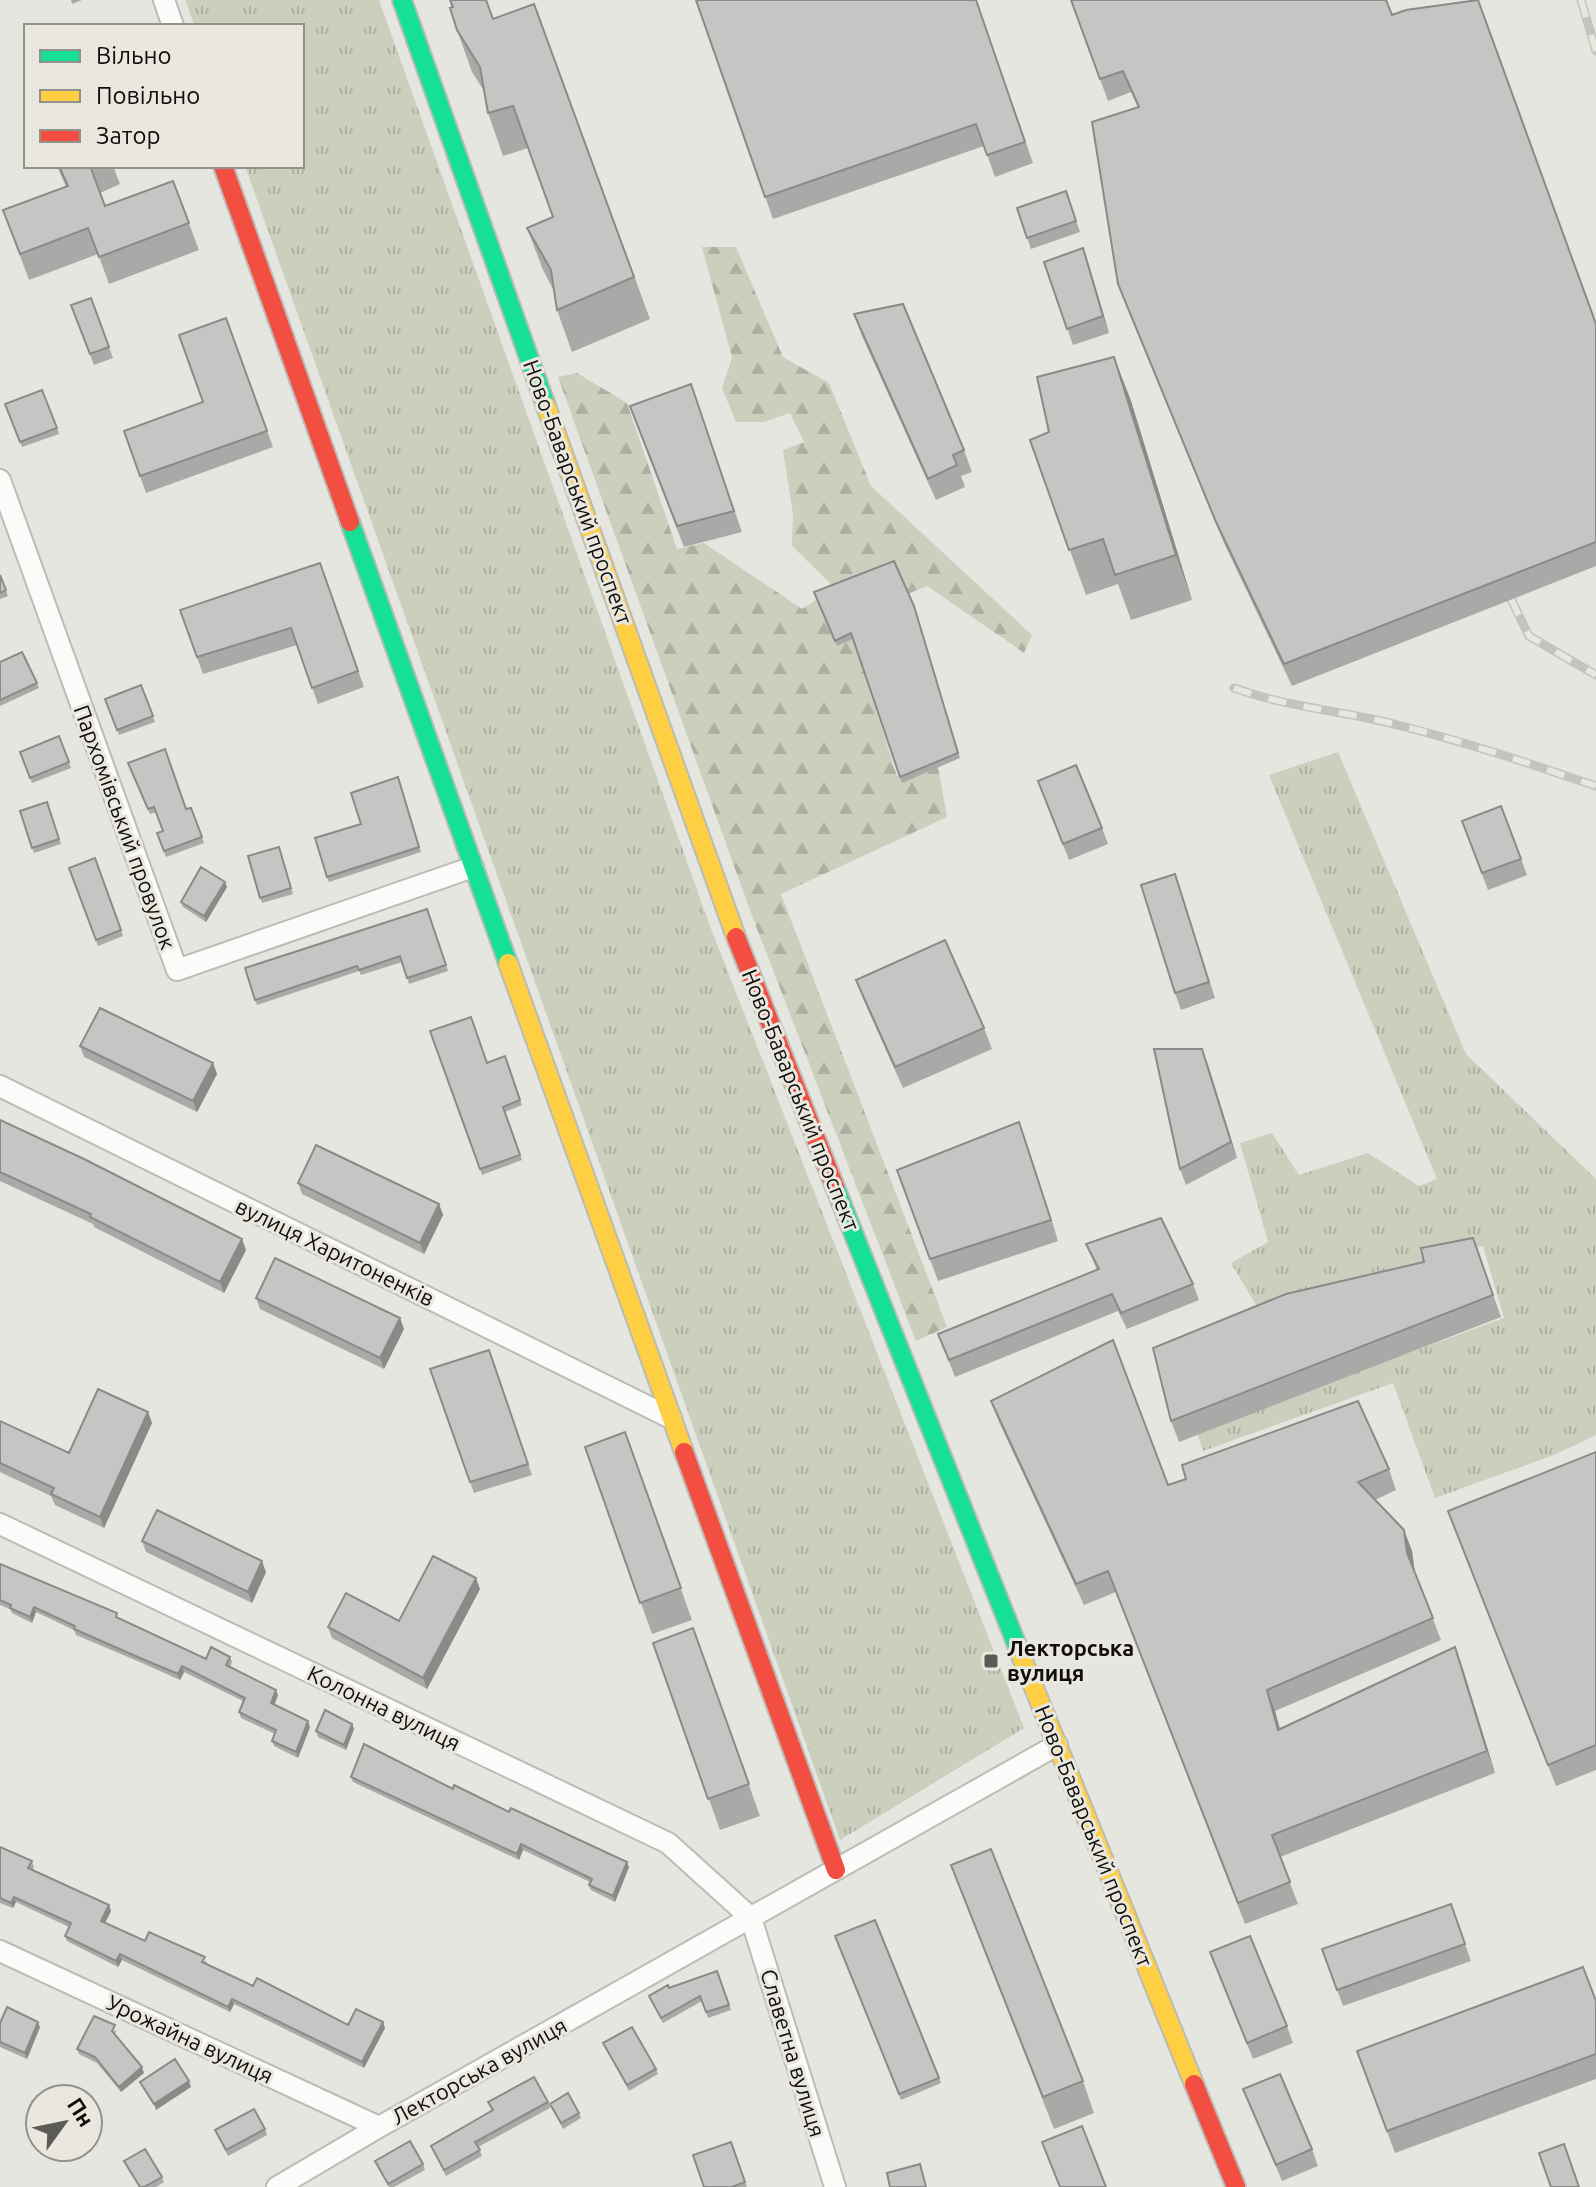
<svg xmlns="http://www.w3.org/2000/svg" width="1596" height="2187" viewBox="0 0 1596 2187" font-family="Ubuntu,sans-serif">
<style>
.grass{fill:url(#grass-tufts)}
.forest{fill:url(#forest-firs)}
.lines{fill:none;stroke-linecap:round;stroke-linejoin:round}
.street-casing{stroke:#bbbbb7;stroke-width:24}
.fast-casing{stroke:#bbbbb7;stroke-width:22}
.slow-casing{stroke:#bbbbb7;stroke-width:22}
.jam-casing{stroke:#bbbbb7;stroke-width:22}
.street{stroke:#fbfbfa;stroke-width:20}
.fast{stroke:#16e098;stroke-width:18}
.slow{stroke:#ffcf43;stroke-width:18}
.jam{stroke:#f24e42;stroke-width:18}
.rail-casing{stroke:#c3c3c2;stroke-width:9}
.rail{stroke:#e9e7de;stroke-width:6;stroke-dasharray:18;stroke-linecap:butt}
.wall{fill:#aba9a8}
.shaded-wall{fill:#8b8a88}
.building{fill:#c7c5c3;stroke:#8b8a88;stroke-width:2}
.poi-dot{fill:#5b5a57;stroke:#e9e7de;stroke-width:3}
.labels{text-anchor:middle;stroke-width:6;stroke-linejoin:round;paint-order:stroke}
.street-label{font-size:22px;fill:#100f0d;stroke:#e9e7de}
.poi-label{font-size:22px;font-weight:bold;fill:#100f0d;stroke:#e9e7de;text-anchor:start}
</style>
<defs>
<pattern id="grass-tufts" width="24" height="20" patternUnits="userSpaceOnUse" patternTransform="scale(2)"><rect width="24" height="20" fill="#cbcfbe"/><path d="M3 7l-1-3M5 7V3M7 7l1-3M15 17l-1-3M17 17v-4M19 17l1-3" fill="none" stroke="#adb1a2"/></pattern>
<pattern id="forest-firs" width="22" height="20" patternUnits="userSpaceOnUse" patternTransform="scale(2)"><rect width="22" height="20" fill="#cbcfbe"/><path d="M5 1l3.5 6h-7zM16 11l3.5 6h-7z" fill="#adb1a2"/></pattern>
</defs>
<rect width="100%" height="100%" fill="#e6e6e1"/>
<path class="grass" d="M185,0H379L710,926L1024,1728L840,1840L245,166H302V26H195Z
M1338,752L1466,1054L1596,1179V1435L1554,1455L1435,1498L1393,1383L1203,1451L1196,1431L1504,1318L1483,1246L1424,1259L1425,1281L1274,1335L1231,1263L1268,1242L1240,1143L1272,1133L1299,1175L1368,1153L1419,1186L1437,1179L1269,775Z"/>
<path class="forest" d="M702,247H736L783,357L829,383L871,486L1032,635L1024,653L927,586L847,619L897,776L937,761L947,817L781,894L947,1327L916,1341L751,913L558,377L577,373L627,403L677,549L704,543L802,609L835,588L792,546L793,515L783,450L804,442L790,413L764,422H736L722,388L732,358Z"/>
<g class="lines">
<defs>
<path id="street" d="M164,0L173,26
M0,480L177,970L473,867
M0,1086L671,1418
M0,1524L668,1843L751,1918L835,2187
M0,1951L379,2127
M277,2187L379,2127L1057,1745"/>
<path id="fast" d="M402,0L546,406
M350,522L508,963
M835,1187L1022,1658"/>
<path id="slow" d="M546,406L736,937
M508,963L684,1452
M1022,1658L1194,2084"/>
<path id="jam" d="M223,166L350,522
M736,937L835,1187
M684,1452L836,1870
M1194,2084L1236,2187"/>
</defs>
<use href="#street" class="street-casing"/>
<use href="#fast" class="fast-casing"/>
<use href="#slow" class="slow-casing"/>
<use href="#jam" class="jam-casing"/>
<use href="#street" class="street"/>
<use href="#fast" class="fast"/>
<use href="#slow" class="slow"/>
<use href="#jam" class="jam"/>
<defs>
<path id="rail" d="M1581,0L1596,51
M1511,599L1529,636L1596,675
M1234,688C1287,707 1336,710 1390,723C1460,740 1528,763 1596,786"/>
</defs>
<use href="#rail" class="rail-casing"/>
<use href="#rail" class="rail"/>
</g>
<path class="wall" d="M71,0H82L72,4Z
M696,0H976L1033,163L995,177L984,146L773,219Z
M1071,0L1392,15L1596,324V566L1292,686L1224,543L1118,284L1138,107L1131,92L1108,101Z
M534,4L650,319L572,352L557,310L554,291L543,270L527,228L553,217L528,148L503,156L488,113L484,91L472,72L457,30L493,19Z
M57,166H113L120,184L100,193L105,206L173,181L199,250L109,284L98,254L29,280L3,210L66,187Z
M1066,191L1080,232L1031,249L1017,208Z
M1083,248L1109,333L1073,345L1044,262Z
M91,298L113,358L94,365L71,305Z
M854,314L964,450L972,472L961,476L965,487L936,500L862,336Z
M226,318L273,447L146,493L124,431L203,402Z
M1114,357L1131,401L1192,600L1131,620L1118,584L1086,595L1030,440L1049,432Z
M691,384L742,532L684,547L638,428Z
M5,404L57,428L59,434L22,447Z
M320,563L364,687L318,704L297,645L203,674L180,610Z
M0,575L8,596L0,599Z
M814,592L916,612L960,758L902,783L853,639L837,646Z
M0,662L37,683L39,688L0,706Z
M141,685L155,722L119,735L105,699Z
M59,736L71,768L32,783L20,752Z
M128,763L186,809L191,808L204,843L166,857L157,833L163,831L156,812L150,814Z
M398,777L421,852L329,882L327,877L361,824Z
M1038,781L1102,828L1108,844L1069,860Z
M47,802L61,844L34,853L20,811Z
M1501,806L1527,875L1488,890L1462,821Z
M279,847L293,894L262,903L248,856Z
M95,858L123,936L98,946L69,868Z
M1175,874L1215,998L1181,1010L1175,993Z
M227,887L206,922L183,907L181,902Z
M427,909L448,971L409,984L402,962L361,975L359,971L257,1005L245,968Z
M856,980L984,1028L992,1049L903,1088L864,1001Z
M430,1031L487,1063L505,1056L522,1105L505,1112L522,1160L482,1175Z
M80,1046L213,1063L217,1074L197,1112L84,1057Z
M1208,1065L1237,1158L1186,1185L1180,1169Z
M0,1120L246,1250L224,1293L94,1227L93,1224L0,1181Z
M1027,1144L1058,1241L938,1281L897,1170Z
M298,1183L439,1204L443,1215L424,1254L302,1194Z
M1473,1238L1501,1317L1179,1442L1171,1421L1424,1262Z
M1086,1244L1193,1284L1199,1300L1127,1329L1118,1311L955,1377L938,1334L1097,1270Z
M256,1298L404,1329L384,1369L260,1309Z
M489,1350L532,1475L474,1493L430,1369Z
M991,1401L1168,1485L1389,1469L1396,1490L1375,1500L1404,1530L1412,1551L1415,1572L1441,1640L1275,1711L1280,1729L1455,1647L1495,1773L1280,1857L1298,1904L1245,1924L1116,1592L1084,1605L999,1422Z
M148,1412L152,1423L104,1528L55,1505L51,1496L0,1472V1421L69,1453Z
M625,1432L692,1620L652,1634L585,1447Z
M1596,1452V1770L1556,1786L1448,1511Z
M142,1541L266,1572L252,1603L146,1552Z
M0,1564L206,1659L230,1657L232,1662L230,1667L278,1695L274,1705L310,1727L298,1758L274,1746L272,1741L275,1734L241,1718L239,1712L243,1701L184,1672L180,1680L142,1663L76,1635L74,1630L36,1612L32,1623L12,1613L10,1609L0,1605Z
M480,1589L427,1689L332,1638L328,1627L399,1621Z
M693,1628L760,1816L720,1830L653,1643Z
M352,1724L354,1729L346,1750L318,1737L316,1731Z
M351,1777L453,1789L509,1812L629,1867L615,1902L591,1890L589,1885L590,1882L523,1850L519,1860L353,1782Z
M0,1847L32,1861L34,1867L32,1870L109,1905L111,1911L105,1923L145,1941L207,1962L206,1964L253,1986L348,2025L383,2022L385,2028L364,2068L234,2004L230,2012L122,1960L118,1967L67,1941L65,1936L69,1927L16,1902L13,1908L0,1903Z
M951,1865L1083,2081L1094,2113L1054,2129Z
M1451,1904L1471,1961L1343,2006L1322,1949Z
M875,1920L941,2083L901,2100L835,1936Z
M1210,1952L1287,2026L1293,2043L1253,2059Z
M717,1971L731,2010L708,2018L702,2001L663,2023L649,1996L669,1988Z
M1596,2001V2079L1395,2153L1357,2051Z
M0,2023L40,2027L27,2059L0,2047Z
M117,2030L115,2034L144,2073L121,2092L97,2063L79,2054L77,2049Z
M603,2043L656,2069L658,2074L629,2091Z
M1243,2089L1312,2149L1318,2166L1282,2181Z
M488,2102H548L550,2108L478,2147L482,2156L446,2176L431,2146L492,2111Z
M550,2104L579,2113L581,2118L563,2129Z
M265,2129L267,2135L228,2156L215,2130Z
M731,2142L747,2187H704Z
M124,2161L162,2177L164,2182L156,2187H139Z
M375,2161L423,2164L425,2170L394,2187H389Z"/>
<path class="shaded-wall" d="M1083,248L1089,265L1109,333L1103,316Z
M1114,357L1131,401L1192,600L1176,555Z
M225,882L227,887L206,922L204,916Z
M1202,1049L1208,1065L1237,1158L1231,1142Z
M213,1063L217,1074L197,1112L193,1101Z
M1019,1122L1027,1144L1058,1241L1051,1220Z
M439,1204L443,1215L424,1254L420,1243Z
M242,1239L246,1250L224,1293L220,1282Z
M400,1318L404,1329L384,1369L380,1358Z
M148,1412L152,1423L104,1528L100,1517Z
M1404,1530L1412,1551L1415,1574L1407,1553Z
M262,1561L266,1572L252,1603L248,1592Z
M476,1578L480,1589L427,1689L423,1678Z
M34,1607L36,1612L32,1623L30,1617Z
M1455,1647L1463,1669L1495,1773L1487,1751Z
M182,1666L184,1672L180,1680L178,1674Z
M276,1690L278,1695L273,1709L271,1703Z
M1267,1690L1275,1711L1286,1751L1278,1730Z
M308,1721L310,1727L298,1758L296,1752Z
M352,1724L354,1729L346,1750L344,1745Z
M521,1844L523,1850L519,1860L517,1854Z
M627,1862L629,1867L615,1902L613,1896Z
M14,1897L16,1902L13,1908L11,1903Z
M109,1905L111,1911L103,1927L101,1921Z
M120,1954L122,1960L118,1967L116,1961Z
M232,1999L234,2004L230,2012L228,2007Z
M38,2022L40,2027L27,2059L25,2053Z
M383,2022L385,2028L364,2068L362,2062Z
M142,2067L144,2073L121,2092L119,2087Z
M189,2081L191,2087L156,2110L154,2104Z"/>
<path class="building" d="M450,0H486L493,19L534,4L634,277L557,310L551,270L527,228L553,217L513,106L488,113L480,67L457,30L450,8L453,7Z
M696,0H976L1025,142L987,155L976,124L765,197Z
M1071,0H1386L1392,15L1406,10L1478,0L1596,324V542L1284,664L1216,522L1118,284L1092,122L1139,107L1123,71L1100,79Z
M59,166H90L105,206L173,181L189,223L99,257L88,228L20,254L3,210L68,186Z
M1066,191L1076,221L1027,238L1017,208Z
M1083,248L1103,316L1067,329L1044,262Z
M91,298L109,347L90,354L71,305Z
M903,304L964,450L953,455L957,465L928,479L854,314Z
M226,318L267,431L140,476L124,431L203,402L179,335Z
M1114,357L1176,555L1115,575L1103,539L1069,550L1030,440L1049,432L1037,377Z
M691,384L734,511L677,526L630,406Z
M42,390L57,428L20,442L5,404Z
M894,561L914,606L958,753L900,777L851,633L835,641L814,592Z
M320,563L358,671L312,688L291,628L197,657L180,610Z
M0,575L6,590L0,593Z
M22,652L37,683L0,700V662Z
M141,685L153,716L117,730L105,699Z
M59,736L69,762L30,778L20,752Z
M165,749L186,809L191,808L202,837L164,851L157,833L163,831L154,807L148,809L128,763Z
M1076,765L1102,828L1063,844L1038,781Z
M398,777L419,847L327,877L315,838L361,824L351,793Z
M47,802L59,839L32,848L20,811Z
M1501,806L1521,859L1482,873L1462,821Z
M279,847L291,888L260,898L248,856Z
M95,858L121,930L96,940L69,868Z
M201,867L225,882L204,916L181,902Z
M1175,874L1209,982L1175,993L1141,885Z
M427,909L446,965L407,978L400,956L359,970L357,966L255,1000L245,968Z
M945,940L984,1028L895,1067L856,980Z
M100,1008L213,1063L193,1101L80,1046Z
M471,1017L487,1063L505,1056L520,1100L503,1107L520,1155L480,1169L430,1031Z
M1154,1049H1202L1231,1142L1180,1169Z
M0,1120L84,1159L242,1239L220,1282L90,1217L91,1214L0,1172Z
M1019,1122L1051,1220L930,1259L897,1170Z
M316,1145L439,1204L420,1243L298,1183Z
M1161,1218L1193,1284L1121,1313L1112,1294L949,1360L938,1334L1099,1269L1086,1244Z
M1473,1238L1493,1295L1171,1421L1153,1348L1286,1294L1424,1262L1421,1248Z
M275,1258L400,1318L380,1358L256,1298Z
M1113,1340L1168,1485L1186,1479L1182,1465L1358,1401L1389,1469L1358,1482L1404,1530L1407,1553L1433,1618L1267,1690L1278,1730L1455,1647L1487,1751L1272,1835L1290,1882L1238,1903L1108,1571L1076,1584L991,1401Z
M489,1350L528,1464L470,1482L430,1369Z
M98,1389L148,1412L100,1517L51,1494L54,1488L0,1463V1421L69,1453Z
M625,1432L681,1588L640,1603L585,1447Z
M1596,1452V1745L1548,1765L1448,1511Z
M157,1510L262,1561L248,1592L142,1541Z
M433,1556L476,1578L423,1678L328,1627L346,1593L399,1621Z
M0,1564L117,1613L116,1617L206,1659L211,1647L230,1657L226,1665L276,1690L271,1703L308,1721L296,1752L272,1741L276,1730L239,1712L245,1698L182,1666L178,1674L140,1658L74,1629L75,1626L34,1607L30,1617L10,1608L11,1605L0,1600Z
M693,1628L749,1784L708,1799L653,1643Z
M325,1710L352,1724L344,1745L316,1731Z
M364,1744L453,1789L454,1785L509,1812L511,1808L627,1862L613,1896L589,1885L592,1879L521,1844L517,1854L351,1777Z
M0,1847L32,1861L28,1868L109,1905L101,1921L145,1941L149,1932L205,1957L202,1962L253,1986L257,1978L348,2025L356,2009L383,2022L362,2062L232,1999L228,2007L120,1954L116,1961L65,1936L71,1923L14,1897L11,1903L0,1898Z
M991,1849L1083,2081L1043,2097L951,1865Z
M1451,1904L1465,1944L1337,1990L1322,1949Z
M875,1920L939,2078L899,2094L835,1936Z
M1250,1936L1287,2026L1247,2043L1210,1952Z
M1583,1967L1596,2001V2054L1387,2131L1357,2051Z
M717,1971L729,2005L706,2012L700,1996L661,2018L649,1996L668,1985L669,1988Z
M7,2007L38,2022L25,2053L0,2042V2023Z
M94,2016L115,2025L112,2031L142,2067L119,2087L95,2057L77,2049Z
M632,2027L656,2069L627,2085L603,2043Z
M175,2059L189,2081L154,2104L140,2082Z
M1280,2074L1312,2149L1276,2165L1243,2089Z
M534,2077L548,2102L475,2142L480,2150L444,2170L431,2146L493,2110L488,2102Z
M568,2093L579,2113L561,2123L550,2104Z
M254,2109L265,2129L226,2150L215,2130Z
M1082,2126L1106,2187H1060L1042,2142Z
M410,2141L423,2164L388,2184L375,2161Z
M731,2142L745,2182L732,2187H704L693,2155Z
M1564,2144L1579,2187H1551L1539,2153Z
M145,2149L162,2177L144,2187H140L124,2161Z
M920,2164L926,2187H890L887,2173Z"/>
<rect class="poi-dot" x="983" y="1653" width="16" height="16" rx="4"/>
<g class="labels">
<g class="street-label">
<text transform="translate(578 492) rotate(70)" y="8">Ново-Баварський проспект</text>
<text transform="translate(125 827) rotate(70)" y="8">Пархомівський провулок</text>
<text transform="translate(801 1100) rotate(68)" y="8">Ново-Баварський проспект</text>
<text transform="translate(335 1252) rotate(26)" y="8">вулиця Харитоненків</text>
<text transform="translate(384 1708) rotate(26)" y="8">Колонна вулиця</text>
<text transform="translate(1094 1836) rotate(68)" y="8">Ново-Баварський проспект</text>
<text transform="translate(190 2039) rotate(25)" y="8">Урожайна вулиця</text>
<text transform="translate(793 2053) rotate(73)" y="8">Славетна вулиця</text>
<text transform="translate(479 2071) rotate(-29)" y="8">Лекторська вулиця</text>
</g>
<g class="poi-label">
<text x="1007" y="1656">Лекторська<tspan x="1007" dy="25">вулиця</tspan></text>
</g>
</g>
<rect x="24" y="24" width="280" height="144" fill="#e9e7de" stroke="#92918a" stroke-width="2"/>
<rect x="40" y="50" width="40" height="12" fill="#16e098" stroke="#92918a" stroke-width="2"/>
<text x="96" y="64" font-size="24" fill="#100f0d">Вільно</text>
<rect x="40" y="90" width="40" height="12" fill="#ffcf43" stroke="#92918a" stroke-width="2"/>
<text x="96" y="104" font-size="24" fill="#100f0d">Повільно</text>
<rect x="40" y="130" width="40" height="12" fill="#f24e42" stroke="#92918a" stroke-width="2"/>
<text x="96" y="144" font-size="24" fill="#100f0d">Затор</text>
<g transform="translate(64 2123) rotate(57)"><circle r="38" fill="#e9e7de" stroke="#92918a" stroke-width="2"/>
<path d="M0-6L14 30L0 20L-14 30Z" fill="#5b5a57"/>
<text y="-12" font-size="22" font-weight="bold" text-anchor="middle" fill="#100f0d">Пн</text>
</g>
</svg>
